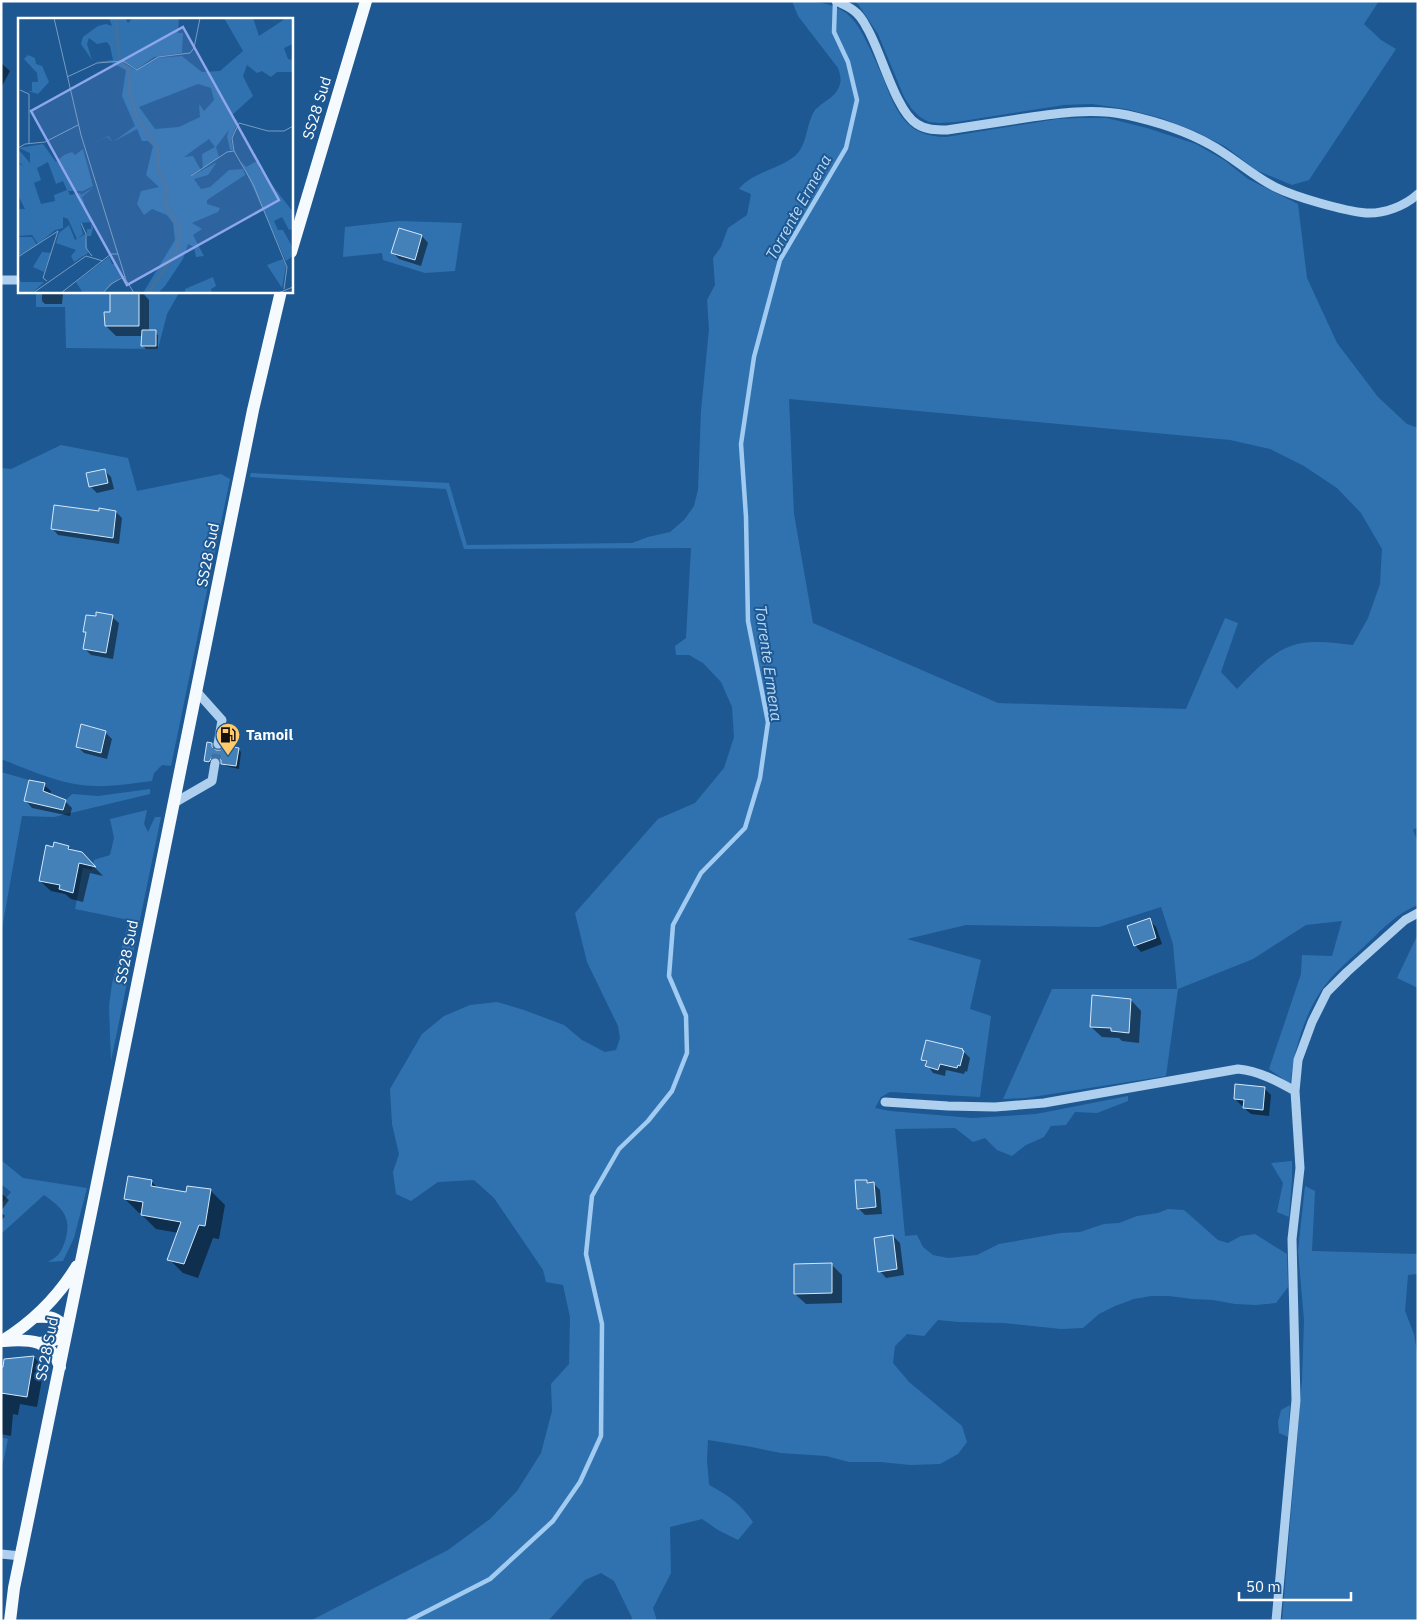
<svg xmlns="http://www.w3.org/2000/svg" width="1419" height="1622" viewBox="0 0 1419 1622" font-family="'IBM Plex Sans',sans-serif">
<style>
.green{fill:#3072b0;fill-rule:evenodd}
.shadow{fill:#0007}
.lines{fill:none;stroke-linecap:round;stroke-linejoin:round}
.stream{stroke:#a1cbf0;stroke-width:4.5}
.building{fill:#4581b9;stroke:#d4e8fa}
.minor-tunnel{stroke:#3f71a2;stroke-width:9;stroke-dasharray:9 4.5;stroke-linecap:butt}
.minor{stroke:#aecfee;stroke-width:9}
.major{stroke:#f5faff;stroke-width:12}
.labels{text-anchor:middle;stroke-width:4;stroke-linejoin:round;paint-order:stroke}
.street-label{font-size:15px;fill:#fff;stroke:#1d5892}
.poi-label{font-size:15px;font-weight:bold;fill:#fff;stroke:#1d5892;text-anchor:start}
.water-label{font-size:16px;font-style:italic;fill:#bad9f5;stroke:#1d5892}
.inset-river{fill:none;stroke:#466f98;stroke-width:2.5}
.inset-road{fill:none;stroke:#779bbe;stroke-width:1}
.view{fill:#8ea6ec;fill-opacity:0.15;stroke:#8ea6ec;stroke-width:2.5}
.inset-edge{fill:none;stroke:#fff;stroke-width:2.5}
</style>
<rect width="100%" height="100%" fill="#1d5892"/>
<path class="green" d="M792,1C811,1 829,1 846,13C855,20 862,32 866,41C873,54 878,67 884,80C896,112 907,137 946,137L1057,119L1079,118H1107L1147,128L1196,144L1224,160L1248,179L1298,204L1307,278L1337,343L1378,397L1407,424L1418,428V827L1413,830L1418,842V905C1399,912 1383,928 1369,942C1353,957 1331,974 1319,994C1302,1021 1294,1053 1290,1084L1269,1069L1301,974L1302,955L1332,956L1342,921L1306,925L1253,959L1178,989L1166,1076L1026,1098L1003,1099L1052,989H1177L1173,944L1161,907L1099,927L966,925L907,939L981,960L970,1009L991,1016L980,1097L890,1092L881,1097L875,1108L890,1111L972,1118L1036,1114L1128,1096V1101L1097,1113L1075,1112L1066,1125L1051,1126L1044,1137L1026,1145L1012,1156L997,1150L985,1138L973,1142L955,1128L895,1129L905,1236L917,1235L923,1247L933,1255L948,1258L977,1255L999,1244L1061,1233L1080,1232L1104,1224L1119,1223L1137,1216L1158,1213L1168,1209L1184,1210L1218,1240L1228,1243L1241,1236L1255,1234L1287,1254L1288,1287L1276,1303L1256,1305L1235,1304L1213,1300L1192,1299L1169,1296H1151L1134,1299L1115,1306L1099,1314L1083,1328L1061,1329L1003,1323L959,1322L938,1320L924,1336L907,1334L895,1346L893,1363L909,1382L962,1426L967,1442L958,1454L940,1464L910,1465L881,1462H849L826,1456L781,1453L746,1446L708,1440L707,1460L709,1485C728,1495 741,1504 753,1522L738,1540L718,1530L702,1519L670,1527L671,1573L653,1608L657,1621H631L632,1618L614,1581L601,1573L585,1580L548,1621H310L448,1550L490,1519L517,1491L541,1453L552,1411L551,1384L569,1364L570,1317L563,1285L546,1282L543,1270L494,1198L474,1180L438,1182L411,1201L396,1194L393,1172L399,1154L392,1124L390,1089L422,1034L444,1016L470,1005L497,1002L524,1010L564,1025L582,1040L605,1052L616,1050L620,1038L618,1026L587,962L575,913L658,819L695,803L724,768L734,737L732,707L721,682L703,663L689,655H676L675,646L686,638L691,548L464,549L446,489L250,477L251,473L449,483L467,545L632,543L648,537L670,532L684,520L694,506L698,490L701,411L709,329L707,300L715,285L713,258L721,247L728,228L747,215L751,194L739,189C751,173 779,169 795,156C808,145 806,123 815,110C823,101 835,98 839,87C842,80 840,74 838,68L798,16ZM789,399L1230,440L1270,449L1304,466L1337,488L1361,513L1382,549L1380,584L1368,618L1353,645C1333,643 1310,639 1291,646C1269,654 1253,673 1237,689L1221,672L1238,623L1225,618L1186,709L998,703L813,623L794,514Z
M853,1H1379L1364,24L1381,40L1396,49L1309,180L1292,185L1256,170L1226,147L1197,132L1161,118L1126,109L1092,104L1064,105L956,122L940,123L929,122L920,117L911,108L904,97L878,34L858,4Z
M399,221L462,223L455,271L425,273L383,260L382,253L343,257L345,227Z
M36,291H180L167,314L158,349L66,348L65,307H36Z
M61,445L128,458L137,491L221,474L230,479L171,766L162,765L154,773L152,781C133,783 113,787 94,786C61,785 32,771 1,759V468L11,469Z
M1,772L29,780L25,801L63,810L66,800L72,794L98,796L150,789V794L54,817L22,816L1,934Z
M147,810L144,824L148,832L155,817H161L111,1061L109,1006L112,984L129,920L75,909L83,868L92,870L94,860L110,855L114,838L110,819Z
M1418,934V988L1397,978Z
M1,1160L23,1178L87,1188L74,1238L63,1261L48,1262C51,1260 55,1258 58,1255C65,1247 70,1228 66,1218C63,1208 52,1201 44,1195L1,1234V1204L11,1192L1,1184Z
M1292,1161V1179L1289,1217L1277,1212L1283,1183L1271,1163Z
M1305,1186L1315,1191L1312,1251L1418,1254V1274L1408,1275L1405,1311L1414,1334L1418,1358V1621H1282L1302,1380L1304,1320L1298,1251Z
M1290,1405L1288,1437L1279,1433L1278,1422L1281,1410Z
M1,1437L8,1439L1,1472Z"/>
<path class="shadow" d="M1,63L10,71L1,88Z
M422,236L428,243L421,266L399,259L393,253Z
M42,291H60L63,294L62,304H45L42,301Z
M112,291H141L149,300V332H155L158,335V349H146L143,346V336H116L106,326L112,314Z
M104,470L111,477L114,489L97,493L90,486Z
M116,512L122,518L119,544L58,535L52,528Z
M112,617L119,623L113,659L91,655L84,648L87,634L85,631Z
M105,732L112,739L107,759L84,753L77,746Z
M211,744L215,750L238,749L241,752L239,769L226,766L221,759L215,760L212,764L208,763L205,760Z
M44,785L51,791L50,795L65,801L72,808L70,816L32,808L26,801Z
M69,847L74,852L81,853L103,876L90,873L83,902L71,899L65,894L51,891L40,881Z
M1149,920L1156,927L1162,944L1141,952L1135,945Z
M1131,1000L1141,1011L1139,1043L1122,1041L1119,1038L1102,1037L1091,1027Z
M962,1050L970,1058L967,1072L965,1071L964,1074L946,1070L945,1076L933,1073L923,1059Z
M1264,1088L1271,1095L1269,1116L1251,1114L1244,1108L1245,1106H1242L1235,1099Z
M151,1181L159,1189L187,1193L211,1191L225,1205L219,1239L213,1238L198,1278L183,1273L169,1259L179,1233L156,1229L142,1215V1213H139L125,1199Z
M866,1181L869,1184H874L880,1190L882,1214L865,1215L858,1208Z
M1,1193L9,1200L1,1211Z
M1,1212L5,1216L1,1221Z
M893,1236L900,1243L904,1275L886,1278L880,1271Z
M831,1264L842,1275V1303L806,1304L795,1294Z
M34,1357L44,1368L37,1407L20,1404L18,1415L13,1414L11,1436L1,1434V1368L4,1369L5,1360Z"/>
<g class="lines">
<path class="stream" d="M408,1621L490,1579L553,1521L580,1482L601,1436L602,1324L586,1254L592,1196L619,1149L648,1121L672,1091L687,1053L686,1016L669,976L673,925L701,873L745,828L760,778L768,722L748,621L746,517L741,444L754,357L780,260L846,148L857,100L848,62L834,32L835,1"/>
</g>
<path class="building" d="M399,228L422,235L415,260L391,253Z
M110,291H139V326H105L104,312H110Z
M142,330H156V346H141Z
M105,469L108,483L89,487L86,473Z
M54,505L99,511V508L116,511L113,538L51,529Z
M96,612L113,615L106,653L83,649L86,632H83L86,615L96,616Z
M81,724L106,731L101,753L76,747Z
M207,742L212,743V747L216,750H221L224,745L239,748L236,766L221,764V760L216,757H212L209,762L204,761Z
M29,780L45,783L43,791L66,800L63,810L24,801Z
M54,842L69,846L68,849L82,852L96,867L79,863L73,893L59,889L60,885L39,881L46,845L53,847Z
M1150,918L1156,938L1134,946L1127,926Z
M1092,995L1131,999L1129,1033L1111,1031V1028L1090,1027Z
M926,1040L963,1049L962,1050L964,1051L960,1066L958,1065L957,1068L940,1064L938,1070L925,1066L927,1061L921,1060Z
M1235,1084L1265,1087L1263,1110L1243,1108L1244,1100L1234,1099Z
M128,1176L152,1180L151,1186L186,1192L187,1186L211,1189L205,1226L199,1225L184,1264L167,1260L181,1222L141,1215L143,1202L124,1199Z
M855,1180H867V1183L874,1182L876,1207L857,1209Z
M893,1235L897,1269L878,1272L874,1238Z
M832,1263V1293L794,1294V1264Z
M34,1356L27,1397L1,1393V1367H3L4,1359Z"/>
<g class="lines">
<path class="minor-tunnel" d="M215,763L218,744"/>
<path class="minor" d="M836,1C842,4 848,6 853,10C859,14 864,22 867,28C881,51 896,112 917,124C926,130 936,130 947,130C973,126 999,122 1025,118C1059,113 1093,108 1127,115C1154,121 1184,130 1209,144C1232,156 1251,175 1275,187C1295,197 1344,211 1366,213C1384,214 1405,206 1418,194
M1,280H19
M197,692L222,720L218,744
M174,803L212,781L215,763
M885,1102L948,1106L995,1107L1044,1103L1238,1069C1259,1071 1277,1081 1295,1091
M1,1554L21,1556
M1276,1621L1296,1400L1292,1239L1300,1168L1295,1091L1298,1060L1312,1022L1327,992L1347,972L1405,920L1418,913"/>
<path class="major" d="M291,252L366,1
M35,1317C51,1316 56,1317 67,1329C58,1340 54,1341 40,1343
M2,1341C33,1322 58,1297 77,1266
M4,1341C29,1339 51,1339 60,1367
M10,1621L14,1588L93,1203L253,410L281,291"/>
</g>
<defs>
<symbol id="fuel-pin" viewBox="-11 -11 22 30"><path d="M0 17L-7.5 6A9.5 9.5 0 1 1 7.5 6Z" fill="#feca6c" stroke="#1d5892"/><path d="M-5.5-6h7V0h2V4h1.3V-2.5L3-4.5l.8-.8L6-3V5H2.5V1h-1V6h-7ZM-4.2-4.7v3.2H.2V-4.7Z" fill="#111"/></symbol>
</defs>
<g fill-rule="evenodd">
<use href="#fuel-pin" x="214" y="721" width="28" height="38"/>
</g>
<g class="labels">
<g class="street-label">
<text transform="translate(317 108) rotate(-73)" y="5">SS28 Sud</text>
<text transform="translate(208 555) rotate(-79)" y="5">SS28 Sud</text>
<text transform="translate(127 952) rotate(-79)" y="5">SS28 Sud</text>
<text transform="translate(47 1349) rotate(-79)" y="5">SS28 Sud</text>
</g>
<g class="poi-label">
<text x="246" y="740">Tamoil</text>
</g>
<g class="water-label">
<text transform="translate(798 207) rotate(-61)" y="6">Torrente Ermena</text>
<text transform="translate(769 663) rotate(82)" y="6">Torrente Ermena</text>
</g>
</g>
<g transform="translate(18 18)">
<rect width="275" height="275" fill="#1d5892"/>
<path d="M91,0H107L110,5L115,0H161L160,15H165L164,35L136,39L119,51L109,45L77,44L95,42L92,28L89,24L79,26L71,20L69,26L74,42L63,26L65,19L80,8L88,6L94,8ZM206,0H235L241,18L267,1L275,2V26L266,30L270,41L275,42V54H259L253,59L244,53L239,55L229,47L225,58L235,78L213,98L220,103L213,121L215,132H212L209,118L211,112L198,129L201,139L185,151L184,136L197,129L191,121L166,139L175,138L183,152L172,159L199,144L190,157L176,161L183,171L192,169L211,152L225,151L227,157L189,182V186L202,190L200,194L174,205L184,211L175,217L186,238L178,239L176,229L170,226L165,241L147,268L140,275H125L157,222L155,205L149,197L134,191L126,197L119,186L123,173L141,169L128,157L135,128L130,123H124L119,111L95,124L89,119L68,129L90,118L95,124L117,108L104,78L108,52L94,45L104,44L117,52L138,40L164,38L184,54L202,53L225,33ZM180,66L193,70L196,82L186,93L181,86L182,99L161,109L137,111L121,89ZM10,37L17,40L18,46L24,48L31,64L20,76L10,73H14V64H20L19,55L6,41ZM25,126L38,144L46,137L54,134L57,137L65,131L75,168L65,173H50L52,177L62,175L63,177L76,169L64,179L75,210L73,218H69V211H73V204L62,205L65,216L59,221L50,201L45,199V210L37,212L20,226L14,217L0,218V191H7L0,177V145L6,149L0,143V131L12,145V135L1,130ZM30,144L38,166L45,163L49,172L36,177L37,183L23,186L16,165L23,162L19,150ZM241,142V150L275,194V211L271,212L264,199L256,203L260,212H265L275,230V238L268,243L223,143L228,149ZM51,207L57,222L67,216L70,235L56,244L53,238L58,232L38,225L41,215ZM0,219H14L19,227L0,238ZM24,234L33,235L26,254L15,249ZM91,239L94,246H99L103,259L84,275H65L58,264ZM265,241L268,248L264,270L249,247ZM0,258L3,264H26L14,275H2ZM195,259L198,268L193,271L194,275H167V271Z" fill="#3072b0" fill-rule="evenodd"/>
<path class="inset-river" d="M98,0L101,41M103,44L110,53L112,75L118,97L140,131V152L149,170L147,186L162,211L159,233L130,275"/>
<path class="inset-road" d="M36,0L63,117L108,262L116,275M49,59L79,45L105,43L119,52L140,39L172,35L176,30L182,0M2,72L11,76V126M0,130L7,126L27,124L60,107M173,158L209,134L216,133M63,205L68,216V230L74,238M0,239L40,213L25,260L29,263M266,271L269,249L235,166L216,133L214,120L221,105L250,113H266L275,108M15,275L68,238L85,243M43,275L93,236H100M85,275L93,266L107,258M260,275L275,269"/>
<path class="view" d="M165,9L261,182L109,267L13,93Z"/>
<rect width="275" height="275" class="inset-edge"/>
</g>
<rect width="1419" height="1622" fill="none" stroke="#ffffff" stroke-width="5"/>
<path d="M1239 1592v8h112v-8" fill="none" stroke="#ffffff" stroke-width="2.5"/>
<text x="1246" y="1592" font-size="15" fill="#ffffff" stroke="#1d5892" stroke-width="4" paint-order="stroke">50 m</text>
</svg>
